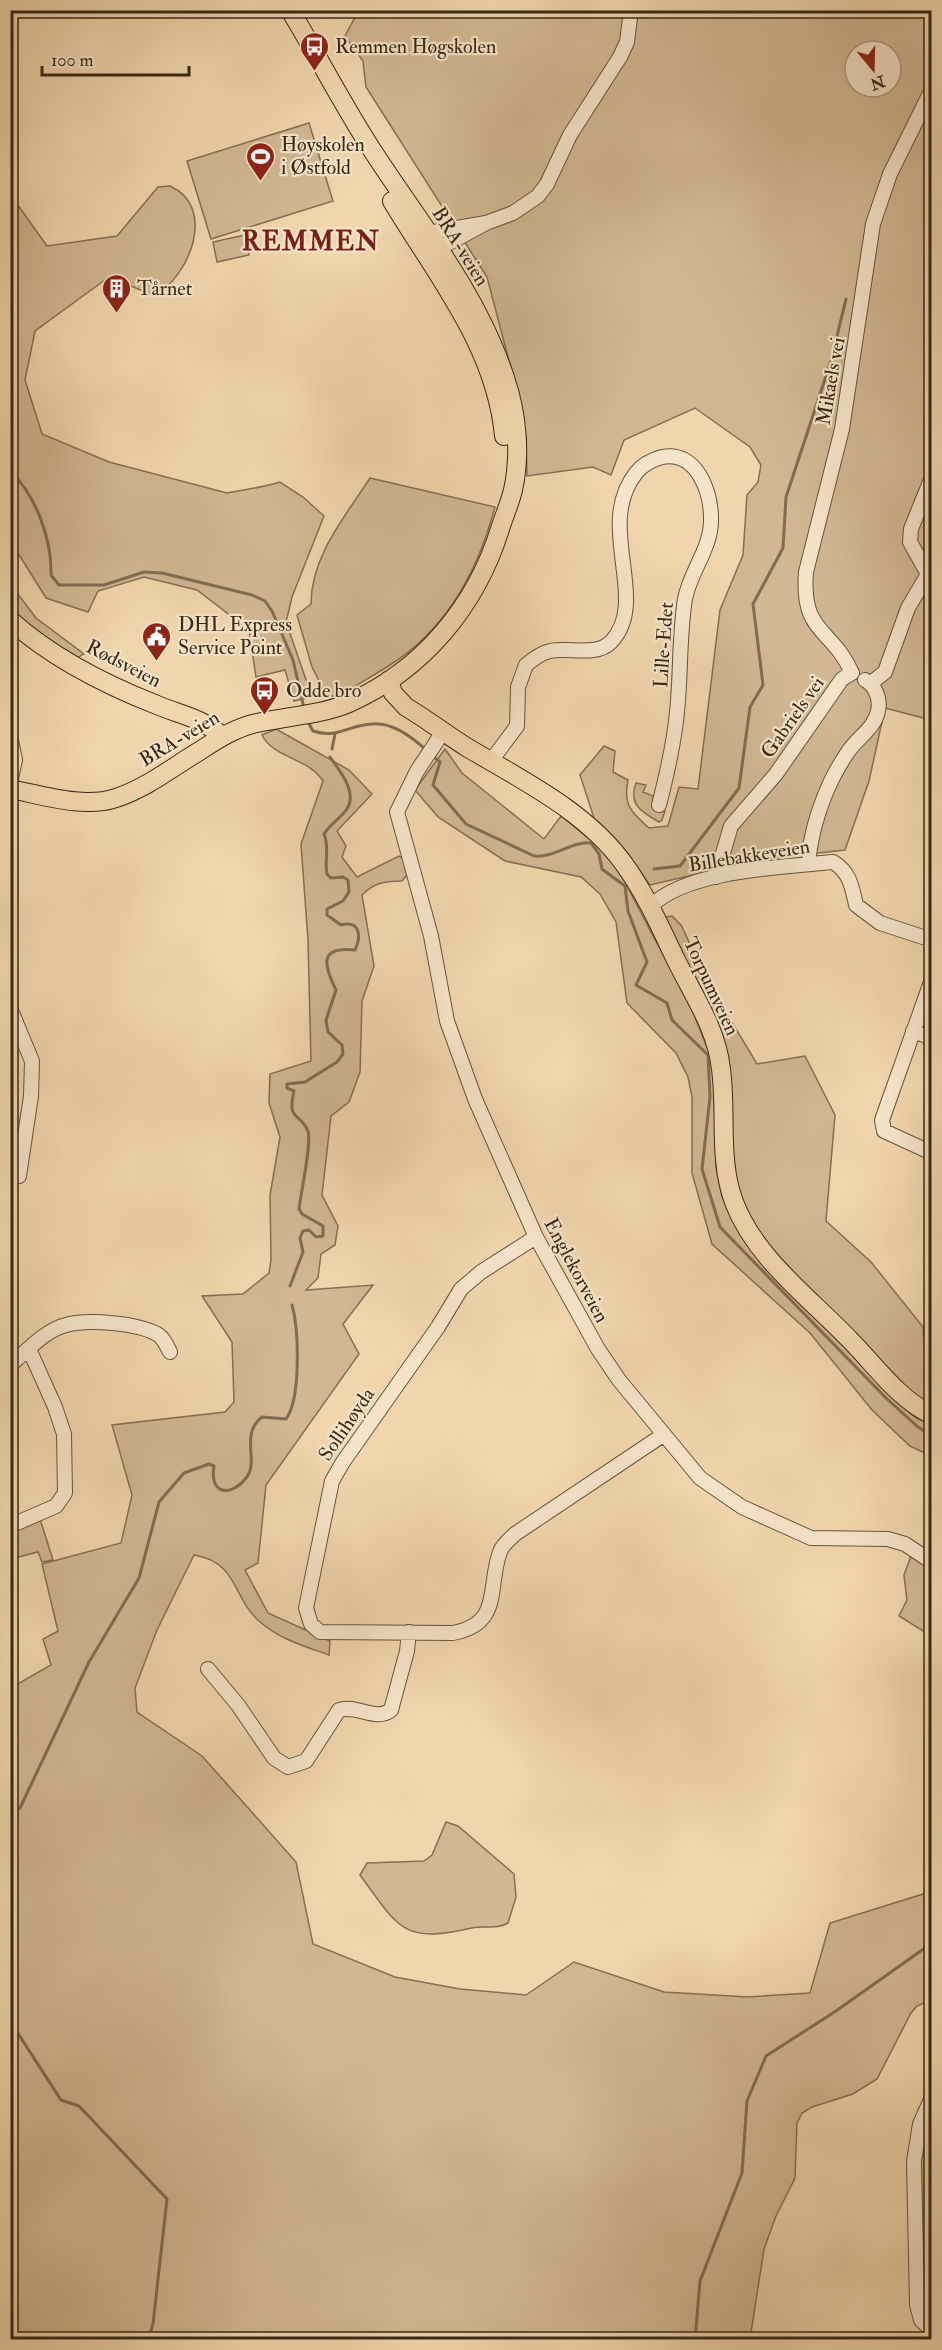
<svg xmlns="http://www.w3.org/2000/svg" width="942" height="2350" viewBox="0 0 942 2350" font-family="'IM FELL Double Pica',serif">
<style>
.green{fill:#d1b893;stroke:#847053;stroke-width:1.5;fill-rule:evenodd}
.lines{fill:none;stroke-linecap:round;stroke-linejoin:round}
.stream{stroke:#816d50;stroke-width:3}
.minor-casing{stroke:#66543a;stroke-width:16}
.major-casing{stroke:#372813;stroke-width:20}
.minor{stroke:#f6e4ca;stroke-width:14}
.major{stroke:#f1d6ad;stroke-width:18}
.labels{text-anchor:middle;stroke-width:4.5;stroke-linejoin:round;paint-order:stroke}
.poi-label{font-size:20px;fill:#372813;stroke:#f6e4ca;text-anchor:start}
.street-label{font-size:20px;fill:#372813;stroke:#f6e4ca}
.district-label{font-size:26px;font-weight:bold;letter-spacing:1.5px;fill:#7a1f14;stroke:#f6e4ca}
</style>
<rect width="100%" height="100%" fill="#f1d6ad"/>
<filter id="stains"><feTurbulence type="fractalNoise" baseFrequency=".00333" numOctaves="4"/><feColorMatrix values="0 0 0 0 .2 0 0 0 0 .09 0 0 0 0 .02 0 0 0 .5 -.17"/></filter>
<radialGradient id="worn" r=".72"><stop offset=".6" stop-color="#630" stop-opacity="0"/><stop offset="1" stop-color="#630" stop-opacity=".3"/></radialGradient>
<path class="green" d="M359,10L931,11V720L885,708L869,781L845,850L758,860L650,885L629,855L595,821L580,775L604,746L615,751L613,772L628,780C623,805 631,812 649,828L668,826L679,787L698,789L720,610L743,555L747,495L758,482L761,465L750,447L695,408L624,440L611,475L593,467L527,476L526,439L518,395L487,277L366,87L363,61L345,36ZM855,51H891V87H855Z
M309,123L333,201L211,239L187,161Z
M170,186C217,207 190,275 155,296L109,277L35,331L25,380L42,434L109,462L227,493C245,489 262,488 280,482L303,497L324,516L292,597L286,622L312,697L294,701L285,670L256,677L249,630L197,590L144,577L98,591L88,612L46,598L11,542V203L17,204L47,246L117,236L158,187Z
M245,235L249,255L217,262L213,242Z
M370,478L495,507C478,571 447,629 390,665C373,676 355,685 339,697L326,695L312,667L297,615L311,604C311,556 345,517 370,478Z
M11,585L36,618L84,654L77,658L38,636L11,611Z
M276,729L349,770L372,794L337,831L346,846L342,857L357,877L399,856L404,859L407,875L402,881C384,881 374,883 362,895L374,966L362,1001L360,1072L349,1102L331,1116L322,1195L338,1226L335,1245L321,1254L318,1278L306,1290L373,1285L343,1324L359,1354L266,1485L258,1563L245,1570L268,1613L330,1641L329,1655C304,1646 279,1639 259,1621C232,1597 238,1562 194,1555L157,1630L135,1688L137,1712L202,1756L296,1862L313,1944L395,1977L460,1989L526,1995L574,1962L664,1992L748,1997L810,1993L830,1923L923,1894L931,1886V2000L917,2006L911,2013L877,2079L853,2094L812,2107L802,2113L797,2123L795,2178L776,2216L764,2249L750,2339L11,2340V1698L14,1686L51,1665L43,1639L58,1631L42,1564L121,1543L132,1495L112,1425L225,1412L234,1402L232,1342L202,1296L243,1294L269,1273L271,1260L270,1195L280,1137L269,1103L270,1074L311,1061L308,940L301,844L323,781C309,758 273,758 262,735Z
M445,749L462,773L544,839L561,816L594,843L618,869L693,1012L710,1055L714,1081L716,1167L722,1196L736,1225L902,1406L916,1418L931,1424V1456L910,1446L872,1410L810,1333L712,1244L692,1173V1097L688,1077L676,1053L627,1003L616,922L600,894L581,877L505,861L438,817L415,790Z
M636,783L646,785L643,792L653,796L654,807L665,811L662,820L659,822C642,812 628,805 636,783Z
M672,916L681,925L709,984L757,1064L805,1056L835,1115L826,1221L871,1262L923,1327L925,1357L931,1367V1407L912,1395L786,1266L768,1245L742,1204L729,1152L730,1082L664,917Z
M38,1520L41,1522L53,1560L42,1562L38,1552L11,1559V1531Z
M911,1556L931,1567V1636L899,1616L907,1600L904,1575Z
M446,1822L458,1826L514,1874L516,1897L508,1923C497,1930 485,1925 472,1928C402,1944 399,1928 360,1875L367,1863L424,1861L432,1855Z
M931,2118V2269L921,2267V2155Z"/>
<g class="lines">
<path class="stream" d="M10,471C36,495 52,540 51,575L59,585H104L144,572L162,573L252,595L265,601L272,611L293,660L304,708
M307,720L313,731C338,739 348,725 372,724C391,722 412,737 426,750
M332,749L335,734
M433,756L440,762L433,785L466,824L534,856C555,858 571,841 591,843L599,854L602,869L625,886L628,911L647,962L636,985L667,1003L672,1020L708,1055L710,1097L702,1169L720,1227L886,1398L918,1427L932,1436
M654,869L680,866L739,788L750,707L763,685L753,604L783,548L786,497L831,361L846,299
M290,1286L303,1252L300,1238L303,1231L309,1230L316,1237L323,1236V1226L302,1214L299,1209C301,1192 312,1142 308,1131C299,1111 287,1122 294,1091L287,1088V1084L305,1082L337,1062L343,1054L342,1045L328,1032L326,1020L336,990C324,966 318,946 355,950C361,937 361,920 341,925L327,915V909L343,901L349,892L348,880L343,877L331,878L327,874C324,860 330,848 324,834C330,824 340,819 347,809C358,792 339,770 330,757
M10,1817L20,1808L89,1662L139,1578L159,1502L184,1473L209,1464L214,1466C209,1494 230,1498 246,1478C260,1461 239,1435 262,1417L286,1419C301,1399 299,1330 292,1305
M10,2021L61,2100L79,2106L167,2199L153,2324L148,2340
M695,2340L700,2281L742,2173L747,2101L766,2056L836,2011L932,1943"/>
<defs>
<path id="minor" d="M424,240L427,234L434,232L486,223
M430,249H438L486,223L513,213L538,196L547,184L570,135L620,57L627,42L631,10
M852,673C832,627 801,635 806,572L842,429L873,224L890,174L932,89
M871,683L885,672L908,608L928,574L910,542L911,529L932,477
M443,732L417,771L397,812L431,936L447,1021L475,1099L536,1237L598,1349L619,1380L700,1478L742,1507L811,1538L888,1539L905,1544L932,1562
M10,736L15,760L10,783
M491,761L517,726L518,687L526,665C533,659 541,653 550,651C569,647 596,657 611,642C651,600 594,526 636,473C643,464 651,460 662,457C696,450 711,491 711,518C712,548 690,571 685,599C679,636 681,675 677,712C674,744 667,774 659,805
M809,855C813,821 828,780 848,752C857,738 875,728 878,711C881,699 875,685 865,680
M716,877L731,826L776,774L842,679L852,673
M650,907C686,870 782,867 833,862C850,872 852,887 856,905L880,923L932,940
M932,979L882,1120L884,1131L932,1153
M10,1008L32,1061L31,1096L19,1176
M913,1031L932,1038
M536,1237L481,1272L461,1289L438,1327L343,1462L332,1481L306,1608L311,1624L320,1632L453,1633C503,1624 487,1586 500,1552C502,1545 510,1539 515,1534L663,1435
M10,1365C26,1352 45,1330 66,1325C88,1319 137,1323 157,1334C163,1337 167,1346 170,1352
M10,1526L56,1506L65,1493L64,1434L55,1407L29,1349
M208,1669L238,1705L274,1758L288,1767L306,1761L339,1710C356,1704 376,1722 391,1710L407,1651L409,1632
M932,2097L920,2124L914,2161L917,2305L921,2320L932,2331"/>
<path id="major" d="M392,201C437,276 496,347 504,436
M10,620C51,657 106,685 157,705C181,715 202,718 222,736
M389,680L393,693L406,707C428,720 447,735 468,748C522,780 587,812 624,864C646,894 661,929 677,962C694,996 717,1030 721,1069C727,1113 718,1159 734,1202C755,1258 810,1298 850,1340C876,1366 898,1399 932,1415
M10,789C42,795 84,809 116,798C144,789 169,770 193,755C214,742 233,728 257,723C287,716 321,715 349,703C424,669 476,606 500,529C504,516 510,503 513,490C521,454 517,413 505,378C479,296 421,225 374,153C344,107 319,58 290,10"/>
</defs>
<use href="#minor" class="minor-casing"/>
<use href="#major" class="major-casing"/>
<use href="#minor" class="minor"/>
<use href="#major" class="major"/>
</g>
<defs>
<symbol id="bus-pin" viewBox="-11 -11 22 30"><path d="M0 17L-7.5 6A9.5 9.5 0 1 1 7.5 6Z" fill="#8f2418" stroke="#f6e4ca"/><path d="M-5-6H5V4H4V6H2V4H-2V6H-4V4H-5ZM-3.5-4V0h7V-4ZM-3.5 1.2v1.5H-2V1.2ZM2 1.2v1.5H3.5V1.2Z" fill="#fff"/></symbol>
<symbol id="stadium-pin" viewBox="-11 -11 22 30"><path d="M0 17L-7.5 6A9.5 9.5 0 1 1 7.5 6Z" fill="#8f2418" stroke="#f6e4ca"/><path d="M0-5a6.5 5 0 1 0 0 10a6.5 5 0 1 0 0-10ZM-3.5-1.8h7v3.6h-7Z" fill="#fff"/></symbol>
<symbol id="building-pin" viewBox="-11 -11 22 30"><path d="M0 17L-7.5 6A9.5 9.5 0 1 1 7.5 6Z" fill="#8f2418" stroke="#f6e4ca"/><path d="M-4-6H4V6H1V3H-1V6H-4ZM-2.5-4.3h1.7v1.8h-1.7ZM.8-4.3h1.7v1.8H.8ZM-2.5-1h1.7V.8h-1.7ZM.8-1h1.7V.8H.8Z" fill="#fff"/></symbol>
<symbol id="civic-pin" viewBox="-11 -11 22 30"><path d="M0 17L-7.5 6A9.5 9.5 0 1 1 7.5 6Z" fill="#8f2418" stroke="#f6e4ca"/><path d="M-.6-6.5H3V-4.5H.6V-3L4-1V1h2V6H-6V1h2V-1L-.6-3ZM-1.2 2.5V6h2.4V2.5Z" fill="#fff"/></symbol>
</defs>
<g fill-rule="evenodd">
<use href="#bus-pin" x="298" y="30" width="33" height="45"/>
<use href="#stadium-pin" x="244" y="140" width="33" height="45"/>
<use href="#building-pin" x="100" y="272" width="33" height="45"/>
<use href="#civic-pin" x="140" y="620" width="33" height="45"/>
<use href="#bus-pin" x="248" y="674" width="33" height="45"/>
</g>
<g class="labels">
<g class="poi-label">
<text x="335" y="53">Remmen Høgskolen</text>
<text x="281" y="151">Høyskolen<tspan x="281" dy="23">i Østfold</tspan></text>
<text x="137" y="295">Tårnet</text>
<text x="178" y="631">DHL Express<tspan x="178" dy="23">Service Point</tspan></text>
<text x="286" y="697">Odde bro</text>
</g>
<g class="street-label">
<text transform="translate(461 246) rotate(58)" y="7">BRA-veien</text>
<text transform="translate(830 381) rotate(-80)" y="7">Mikaels vei</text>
<text transform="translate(663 645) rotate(-86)" y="7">Lille-Edet</text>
<text transform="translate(124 663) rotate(27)" y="7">Rødsveien</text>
<text transform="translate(792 717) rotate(-55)" y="7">Gabriels vei</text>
<text transform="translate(179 738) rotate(-31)" y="7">BRA-veien</text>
<text transform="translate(749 855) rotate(-9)" y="7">Billebakkeveien</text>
<text transform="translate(712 986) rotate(65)" y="7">Torpumveien</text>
<text transform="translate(577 1270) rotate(62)" y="7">Englekorveien</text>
<text transform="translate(346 1424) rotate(-56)" y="7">Sollihøyda</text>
</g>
<g class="district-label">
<text x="311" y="250">REMMEN</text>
</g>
</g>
<rect width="942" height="2350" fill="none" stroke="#f1d6ad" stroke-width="36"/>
<rect x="12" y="12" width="918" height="2326" fill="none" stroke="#372813" stroke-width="3"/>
<rect x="18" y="18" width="906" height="2314" fill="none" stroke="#372813" stroke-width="1.5"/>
<g transform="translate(873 69) rotate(161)"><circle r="28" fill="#f6e4ca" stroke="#aa9981" stroke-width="1.5"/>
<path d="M0-4.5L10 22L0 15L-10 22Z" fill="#8f2418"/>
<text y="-9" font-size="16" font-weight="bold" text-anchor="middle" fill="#372813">N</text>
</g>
<path d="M42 66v9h147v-9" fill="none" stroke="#372813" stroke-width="3"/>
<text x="51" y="66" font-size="18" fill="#372813" stroke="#f6e4ca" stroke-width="4.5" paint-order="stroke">100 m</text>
<rect width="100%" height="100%" filter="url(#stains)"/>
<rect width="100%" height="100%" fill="url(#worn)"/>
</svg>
